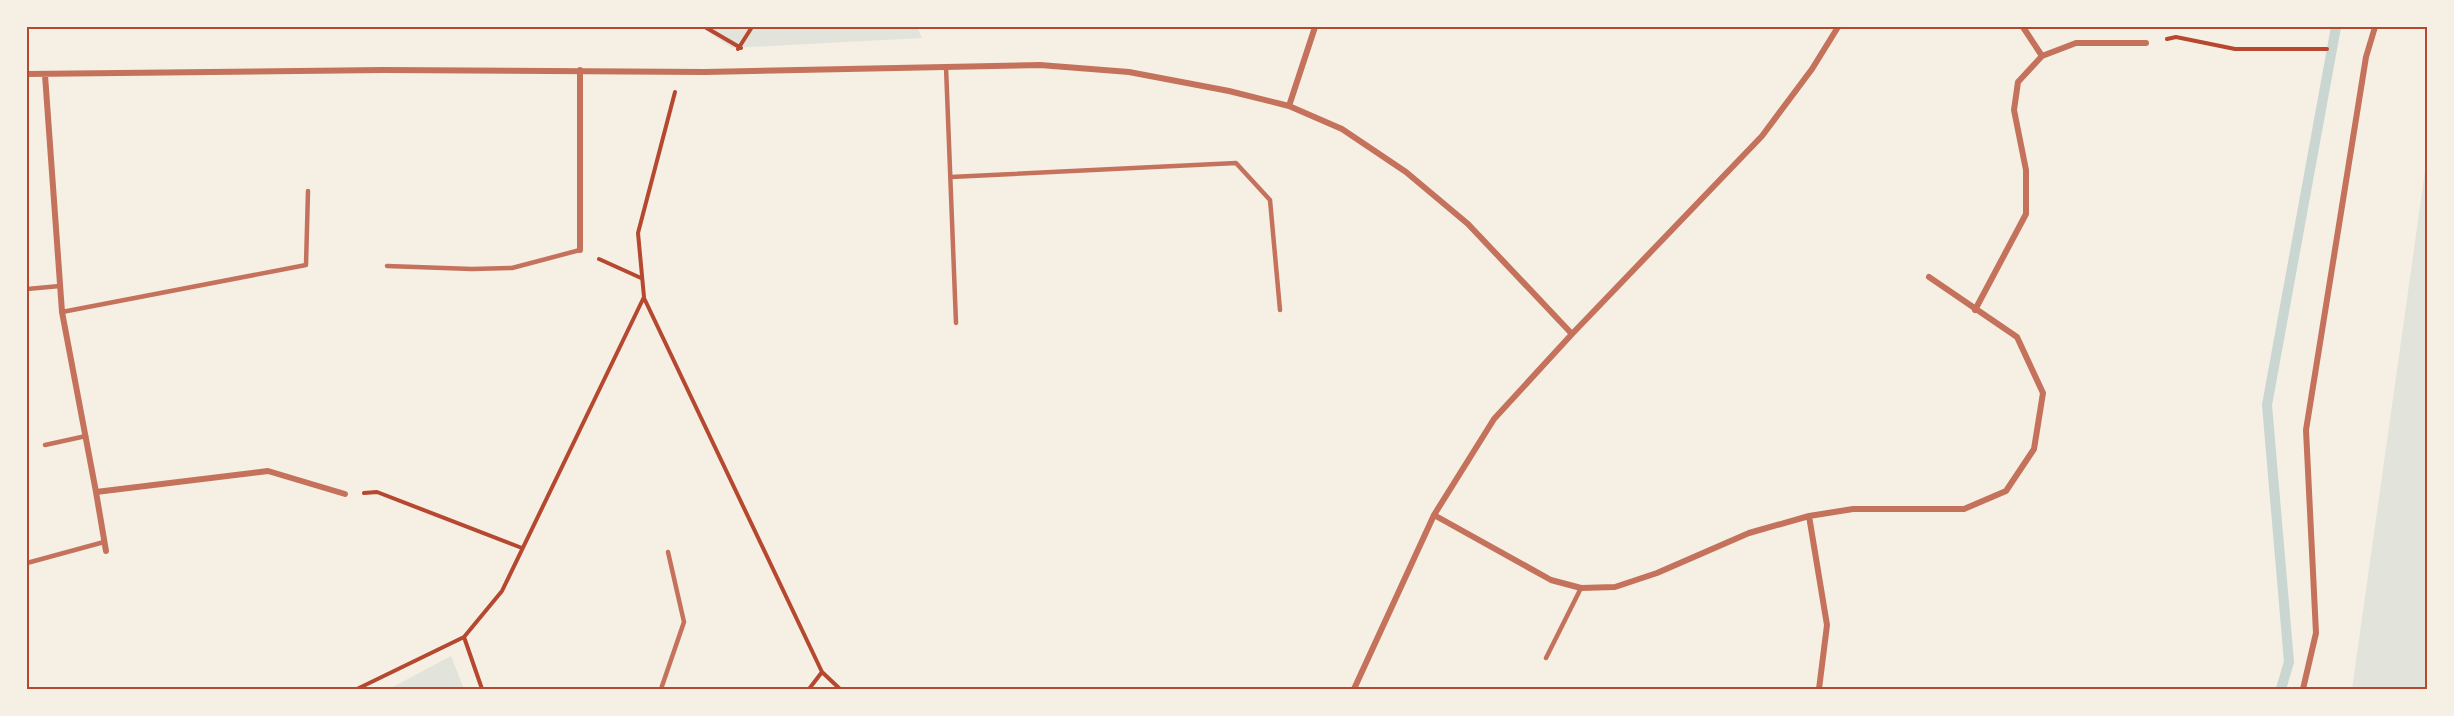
<svg xmlns="http://www.w3.org/2000/svg" width="2454" height="716" viewBox="0 0 2454 716" font-family="Roboto,sans-serif">
<style>
.green{fill:#e2e4dc}
.lines{fill:none;stroke-linecap:round;stroke-linejoin:round}
.stream{stroke:#c9d6d2;stroke-width:10}
.path{stroke:#b5482f;stroke-width:4}
.service{stroke:#c5725c;stroke-width:4.5}
.minor{stroke:#c5725c;stroke-width:6}
.neatline{fill:none;stroke:#b5482f;stroke-width:2}
</style>
<rect width="100%" height="100%" fill="#f6efe4"/>
<path class="green" d="M701,27H917L922,38L732,48Z
M2427,157V689H2352Z
M451,656L464,689H389Z"/>
<g class="lines">
<path class="stream" d="M2281,689L2289,662L2267,405L2336,27"/>
<path class="path" d="M705,27L741,48
M2167,39L2176,37L2235,49H2327
M738,49L752,27
M599,259L641,278
M644,298L822,672L840,689
M364,493L377,492L522,548
M464,637L482,689
M357,689L464,637L502,591L644,297L638,233L675,92
M809,689L822,672"/>
<path class="service" d="M946,67L956,323
M951,177L1236,163L1270,200L1280,310
M387,266L472,269L512,268L580,250
M27,289L60,286
M62,312L306,265L308,191
M45,445L86,436
M27,563L104,542
M1546,658L1581,588
M661,689L684,622L668,552"/>
<path class="minor" d="M2023,27L2042,56
M27,74L384,70L705,72L1040,65L1129,72L1229,91L1289,106L1342,129L1406,172L1468,224L1572,334
M45,75L62,312L96,492L268,471L345,494
M1289,106L1315,27
M580,250V70
M1975,310L2026,214V170L2014,110L2018,82L2042,56L2076,43H2146
M96,492L106,551
M1434,515L1551,580L1581,588L1615,587L1657,573L1749,533L1809,516L1853,509H1964L2006,491L2034,449L2043,393L2017,337L1929,277
M1809,516L1827,625L1819,689
M1354,689L1434,515L1494,419L1572,334L1762,136L1812,69L1838,27
M2303,689L2316,633L2306,430L2366,57L2375,27"/>
</g>
<rect width="2454" height="716" fill="none" stroke="#f6efe4" stroke-width="57"/>
<rect x="28" y="28" width="2398" height="660" class="neatline"/>
</svg>
